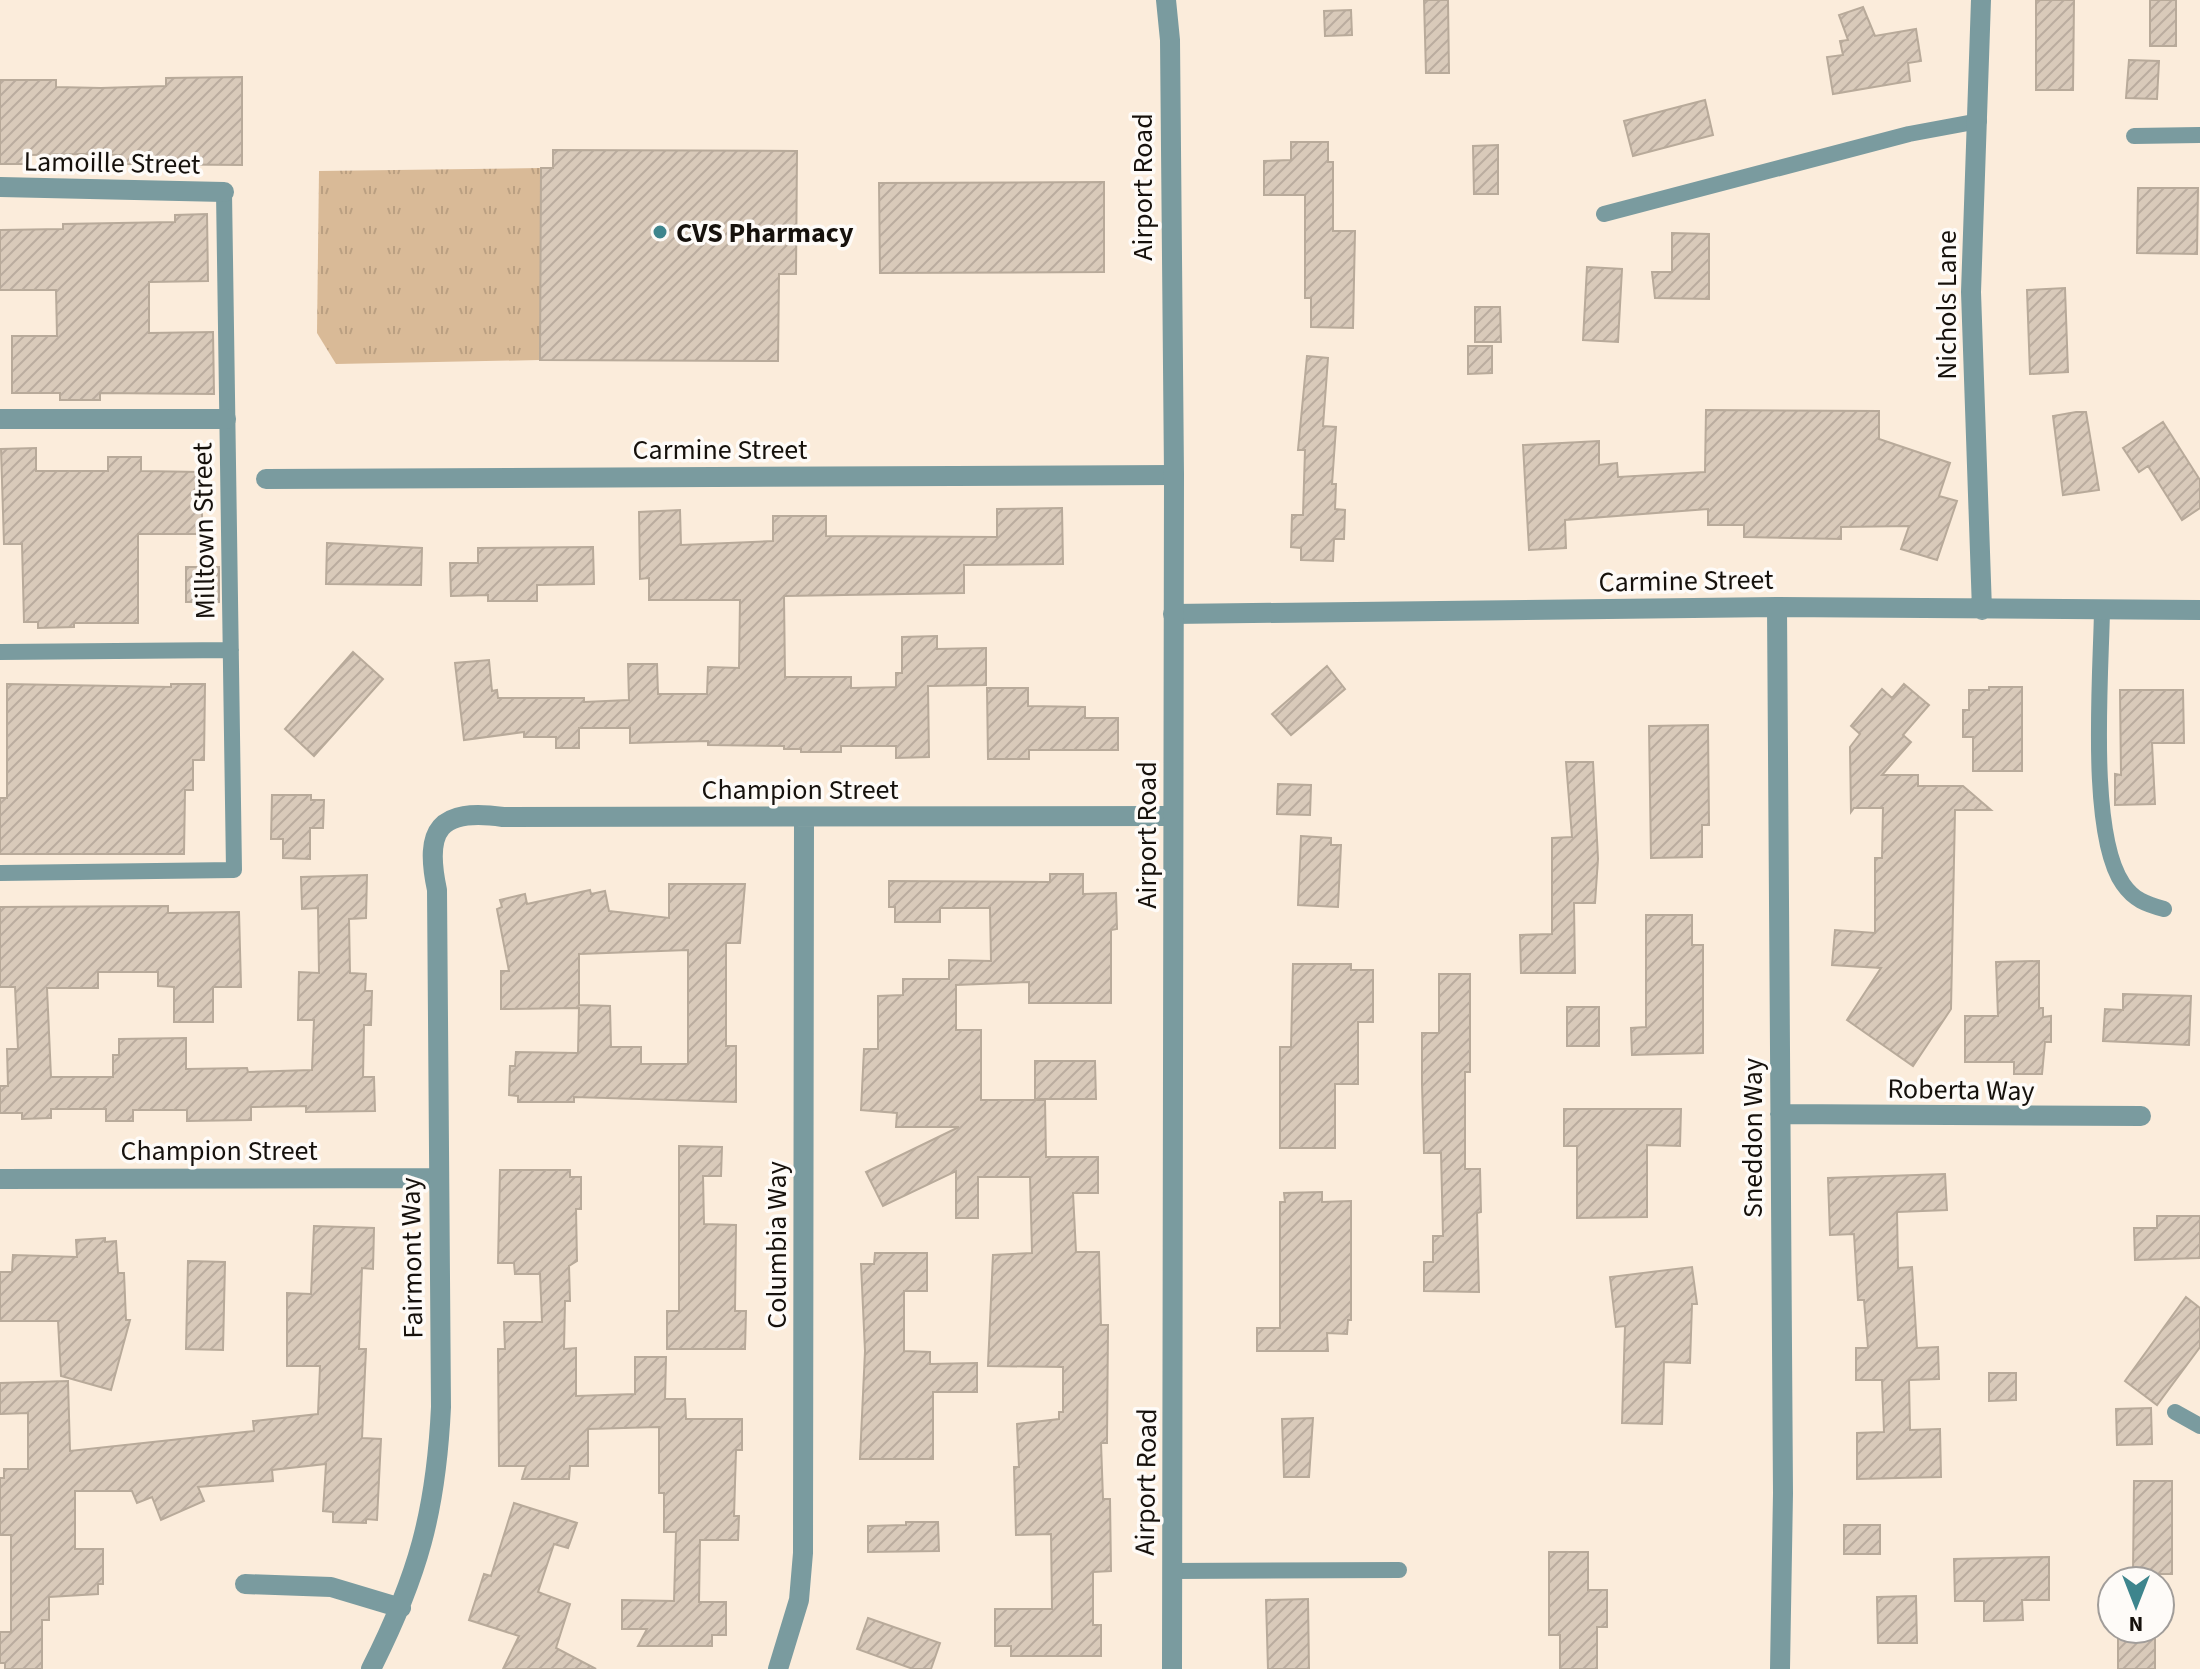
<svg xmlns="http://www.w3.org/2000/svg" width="2200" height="1669" viewBox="0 0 2200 1669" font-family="'Source Sans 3',sans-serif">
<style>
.grass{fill:url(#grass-tufts)}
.building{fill:url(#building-hatch);stroke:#b8aa9a;stroke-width:2;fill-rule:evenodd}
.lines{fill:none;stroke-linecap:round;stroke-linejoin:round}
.service{stroke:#7a9b9f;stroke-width:16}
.minor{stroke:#7a9b9f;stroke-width:20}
.tertiary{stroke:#7a9b9f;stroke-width:20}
.poi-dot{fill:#3e858d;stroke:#fefbf8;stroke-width:3}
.labels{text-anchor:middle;stroke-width:7;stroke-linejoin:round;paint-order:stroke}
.street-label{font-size:28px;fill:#16110c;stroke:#fefbf8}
.poi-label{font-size:28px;font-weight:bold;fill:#16110c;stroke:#fefbf8;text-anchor:start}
</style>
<defs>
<pattern id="grass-tufts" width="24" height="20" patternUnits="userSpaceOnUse" patternTransform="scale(2)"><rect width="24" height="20" fill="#d9ba97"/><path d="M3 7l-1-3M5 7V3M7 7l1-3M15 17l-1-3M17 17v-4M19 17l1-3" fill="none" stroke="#ba9f81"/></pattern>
<pattern id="building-hatch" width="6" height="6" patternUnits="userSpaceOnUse" patternTransform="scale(2)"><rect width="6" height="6" fill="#d9caba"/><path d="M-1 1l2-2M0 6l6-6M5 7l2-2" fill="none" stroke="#baac9f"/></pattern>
</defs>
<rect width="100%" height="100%" fill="#fbecdb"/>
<path class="grass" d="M541,168L540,360L336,364L317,333L319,171Z"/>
<path class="building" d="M1424,0H1448L1449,73H1426Z
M2036,0H2074L2073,90H2036Z
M2150,0H2176V46H2150Z
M1863,7L1875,36L1916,29L1921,61L1908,63L1910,81L1833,94L1827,57L1843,55L1840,41L1848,40L1839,15Z
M1351,10L1352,35L1325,36L1324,11Z
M2129,60L2159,61L2157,99L2126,98Z
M242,77V165L121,164V155L84,154L29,155V164H0V80H56V87L101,88L166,86V78Z
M1705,100L1713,135L1633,156L1624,121Z
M1291,142H1328V162H1333V231H1355L1353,328L1311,327V298H1305V195H1264V161L1291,160Z
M1498,145V194H1474L1473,146Z
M553,150L797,151L796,274H779L778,361L540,360L541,168H553Z
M1104,182V272L880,273L879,183Z
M2138,188H2198L2197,254L2137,253Z
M207,214L208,281L149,282V333L213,332L214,394L100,393V400H60V393H12V336H57L56,290H0V230L63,229V224L175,222V215Z
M1672,233L1709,234V299L1655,298L1652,272H1672Z
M1587,267L1622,269L1618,342L1583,340Z
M2065,288L2068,372L2030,374L2027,290Z
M1475,307H1500L1501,342H1475Z
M1468,346H1492V373L1468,374Z
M1307,356L1328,358L1323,426L1336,427L1332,484H1336L1335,509L1345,510L1344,539H1334L1333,561L1301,560V548L1291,547L1292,515H1303L1305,450H1298Z
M1706,410L1879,411V439L1950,463L1939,496L1957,501L1937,560L1901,549L1909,526L1841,527V539L1744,537V525H1708V509L1565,520L1566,548L1529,550L1523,445L1599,441V465L1617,463L1618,477L1705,472Z
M2076,412H2086L2099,490L2063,495L2053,416Z
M2163,422L2200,480V508L2182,520L2148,466L2139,472L2123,448Z
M36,448V471H108V457H141V471L202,472V534H138V623H74V627L38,628V622H24L22,544H4L1,449Z
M1062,508L1063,564L964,565V593L784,596L785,677H851V688L896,687V673H902V637L937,636V649L986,648V685L928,686L929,757L896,758V746H841V752H801V749H784V746L708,745V741L630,743V728H579V748H556V737H524V732L464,740L455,663L489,660L492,691L497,690L498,698H584V702L629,700L628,664H657L658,694H707L708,667L739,668L740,600H649V578L640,579L639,512L680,510L681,545L773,541V516H826V536L997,537V509Z
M327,543L422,548L421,585L326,584Z
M593,547L594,584L537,585V601H488V595L451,596L450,563H478V548Z
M186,567H219V602H186Z
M353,652L383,679L314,756L285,729Z
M1327,666L1345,689L1291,735L1272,714Z
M7,684L171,687V684H205L204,760H193V790H185L184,854H0V798H7Z
M1904,684L1929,705L1903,735L1911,742L1882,775H1918V786H1963L1991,810H1955L1951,1009L1913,1066L1847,1020L1881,968L1832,965L1835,930L1875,933V858H1882L1883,808H1854L1851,812L1850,747L1860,734L1851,726L1882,689L1892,698Z
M1989,687H2022V771H1973V737H1963V710H1969V690H1989Z
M987,688H1028V706L1085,707V718H1118V750H1029V759H988Z
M2120,690H2183L2184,743H2152L2155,804L2115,805V774L2121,775Z
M1708,725L1709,825H1702V857L1651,858L1649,726Z
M1566,762H1593L1598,859L1595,903H1574L1575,973H1521L1520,935L1552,934V838L1572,837Z
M1278,784L1311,785L1310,815L1277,814Z
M272,795H311V800H324L323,828H310V859L283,858V839H271Z
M1301,836L1331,838V845H1341L1338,907L1298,905Z
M1050,874H1083V894L1116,893L1117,929L1111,930V1003H1029V982L956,985V1030H981V1100H1045L1046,1157H1098V1193H1073L1076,1252H1099L1101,1325H1108L1107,1443H1101L1103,1499H1110L1111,1571L1093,1572V1625H1101V1656H1011V1646H995V1609H1052L1051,1534L1016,1535L1014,1467H1019L1017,1424L1059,1419V1412H1063V1367L988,1366L993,1255L1032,1253L1030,1177H978V1218H956V1171L883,1206L866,1172L959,1127H896L897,1113L861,1110L864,1049H878V996L903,995V979H949V960L991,961L990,908H940V922H895V907H889V881L1050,882Z
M367,875L366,918L349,919L350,973L366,974L365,991H372L371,1025H364L363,1077H374L375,1111L306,1112V1106L251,1107V1120L187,1121V1110H133V1121H106V1109H51V1118L22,1119V1113H0V1086H8L7,1049H18L15,987H0V907L168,906V913L239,912L241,987H213V1022H174V987L158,986V972H98V988H47L51,1077H113V1055H119V1039L186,1038V1069L247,1068L248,1072L312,1070L314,1020H298L299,972L319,973L318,908L302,909L301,877Z
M669,884H745L740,943H726V1046H736V1102L574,1097V1102H518V1096L509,1095L510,1066H515L516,1052L578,1053L579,1008L501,1009V971H509L497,909L502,907L500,900L525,894L527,904L590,890L591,894L605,891L609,911L669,918ZM688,950V1064H641V1047H611L610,1006L579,1005V954Z
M1646,915H1692V945H1703V1053L1632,1055L1631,1028L1646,1027Z
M2039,961V1008H2043V1017L2051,1016V1042H2045L2042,1074H2014V1062H1965V1016H1998L1996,962Z
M1293,964H1351V970H1373V1022H1358V1084H1335V1148H1280V1047H1291Z
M1439,974H1470V1072H1465V1169H1480L1481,1212L1477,1213L1479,1292L1424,1291V1262H1433V1236H1443L1441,1153H1424L1422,1084V1033H1439Z
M2123,994L2191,996L2189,1045L2103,1041L2105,1009L2123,1010Z
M1567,1007H1599V1046H1567Z
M1035,1061H1095L1096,1099H1035Z
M1564,1109H1681L1680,1146L1647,1145V1217L1577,1218V1146H1564Z
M679,1146L722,1147L721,1176H703L704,1224L736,1225L735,1311H746L745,1349H667V1311H679Z
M500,1170H570V1177H581V1209H576L577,1261L569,1266L570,1301H565L564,1349L576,1348V1396L635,1394V1357H666L665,1399H685L686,1419H742V1450H736L734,1516H739L738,1540H700L699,1602H726V1635H712V1646H638L647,1629H622V1600L674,1601L676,1532H664V1493H659V1427L588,1429V1466H570L569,1479H522L526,1466H499L498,1349H505L504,1322H542L540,1274H515L514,1263H498Z
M1945,1174L1947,1210L1897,1212L1898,1268L1912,1267L1917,1348L1938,1347L1939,1379L1909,1380L1910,1430L1940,1429L1941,1477L1857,1479V1433L1884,1432L1882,1380H1856V1348H1868L1864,1300H1858L1854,1234L1830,1235L1828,1178Z
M1322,1192V1202L1351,1201V1320H1348L1347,1334L1327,1333L1328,1351H1257V1328H1280V1202H1285L1284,1193Z
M2157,1216H2200V1258L2135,1260L2134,1228H2157Z
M314,1226L374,1228L373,1269L362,1268L359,1349H366L362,1438L381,1439L377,1520L366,1519V1523L333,1522V1512L323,1511L326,1464L272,1470L273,1481L198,1487L204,1501L161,1520L152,1497L137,1503L132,1491H75V1549H103V1584H98V1594L49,1597V1620H42V1669H5V1663H0V1632H11V1535H0V1478H4V1469H28V1413L0,1414V1383L68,1381L70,1451L254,1431L253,1421L318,1414L320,1366H287V1293L311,1294Z
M105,1238V1242L116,1241L118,1273H124L126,1320H130L111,1390L61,1376L58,1321H0V1272H12L13,1255L77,1257L76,1240Z
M875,1253H927V1291H904V1351L930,1352V1364L977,1363V1392H933V1459H860L865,1351L861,1264H874Z
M188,1261L225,1262L223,1350L186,1349Z
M1692,1267L1697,1304H1692L1690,1363L1664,1362L1662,1424L1622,1423L1625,1326L1616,1327L1610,1277Z
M2186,1297L2200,1308V1347L2157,1405L2125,1381Z
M1989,1373H2016V1400L1989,1401Z
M2151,1408L2152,1444L2117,1445L2116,1409Z
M1313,1418L1309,1477H1284L1282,1419Z
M2134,1481H2172V1574H2133Z
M514,1503L577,1523L568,1548L554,1544L538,1592L570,1604L556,1648L596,1669H503L519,1636L469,1620L484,1574L491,1576Z
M906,1522H938L939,1551L868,1552V1526L906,1525Z
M1844,1525H1880V1554H1844Z
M1549,1552H1588V1590H1607V1627H1597V1669H1560V1635H1549Z
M2049,1557V1600H2022L2023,1620L1984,1621V1601H1955L1954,1559Z
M1916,1596L1917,1643H1878L1877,1597Z
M1308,1599L1309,1669H1268L1266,1600Z
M868,1618L940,1643L931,1669H913L857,1649Z
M2118,1638H2155V1669H2118Z"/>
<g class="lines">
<path class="service" d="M2134,136L2200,135
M1604,214L1909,134L1979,121
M2102,610C2101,674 2088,834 2123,884C2134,900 2146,904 2164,909
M0,652L231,650
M0,873L234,870L224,192
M2175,1412L2200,1426
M1172,1571L1399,1570"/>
<path class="minor" d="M1981,0L1971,292L1982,610
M0,187L224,192
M0,419H226
M266,479L1174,475
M1777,607L1783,1493L1780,1669
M1173,614L1777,607L2200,610
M1780,1114L2141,1116
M0,1179L438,1178
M245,1584L331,1587L401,1608
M371,1669C418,1576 436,1512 441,1407L437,890C424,829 439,808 503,817L1173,816
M778,1669L799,1600L803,1553L804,817"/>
<path class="tertiary" d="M1166,0L1170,40L1174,475L1172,1669"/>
</g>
<circle class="poi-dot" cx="660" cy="232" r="8"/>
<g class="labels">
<g class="street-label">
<text transform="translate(112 162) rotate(1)" y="10">Lamoille Street</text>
<text transform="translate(1142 187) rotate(-90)" y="10">Airport Road</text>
<text transform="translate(1946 305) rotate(-90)" y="10">Nichols Lane</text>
<text x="720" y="459">Carmine Street</text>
<text transform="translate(203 531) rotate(-91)" y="10">Milltown Street</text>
<text transform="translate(1686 580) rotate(-1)" y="10">Carmine Street</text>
<text x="800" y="799">Champion Street</text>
<text transform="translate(1146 835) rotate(-90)" y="10">Airport Road</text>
<text transform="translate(1961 1089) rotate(1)" y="10">Roberta Way</text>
<text transform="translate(1752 1138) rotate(-90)" y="10">Sneddon Way</text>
<text x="219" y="1160">Champion Street</text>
<text transform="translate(776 1245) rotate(-90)" y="10">Columbia Way</text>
<text transform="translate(411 1258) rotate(-91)" y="10">Fairmont Way</text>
<text transform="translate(1145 1482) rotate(-89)" y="10">Airport Road</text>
</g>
<g class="poi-label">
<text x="676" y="242">CVS Pharmacy</text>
</g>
</g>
<g transform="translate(2136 1605) rotate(180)"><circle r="38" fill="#fefbf8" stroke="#a19d9a" stroke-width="2"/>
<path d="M0-6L14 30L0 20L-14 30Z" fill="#3e858d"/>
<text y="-12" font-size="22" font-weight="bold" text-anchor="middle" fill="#16110c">N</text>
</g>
</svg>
